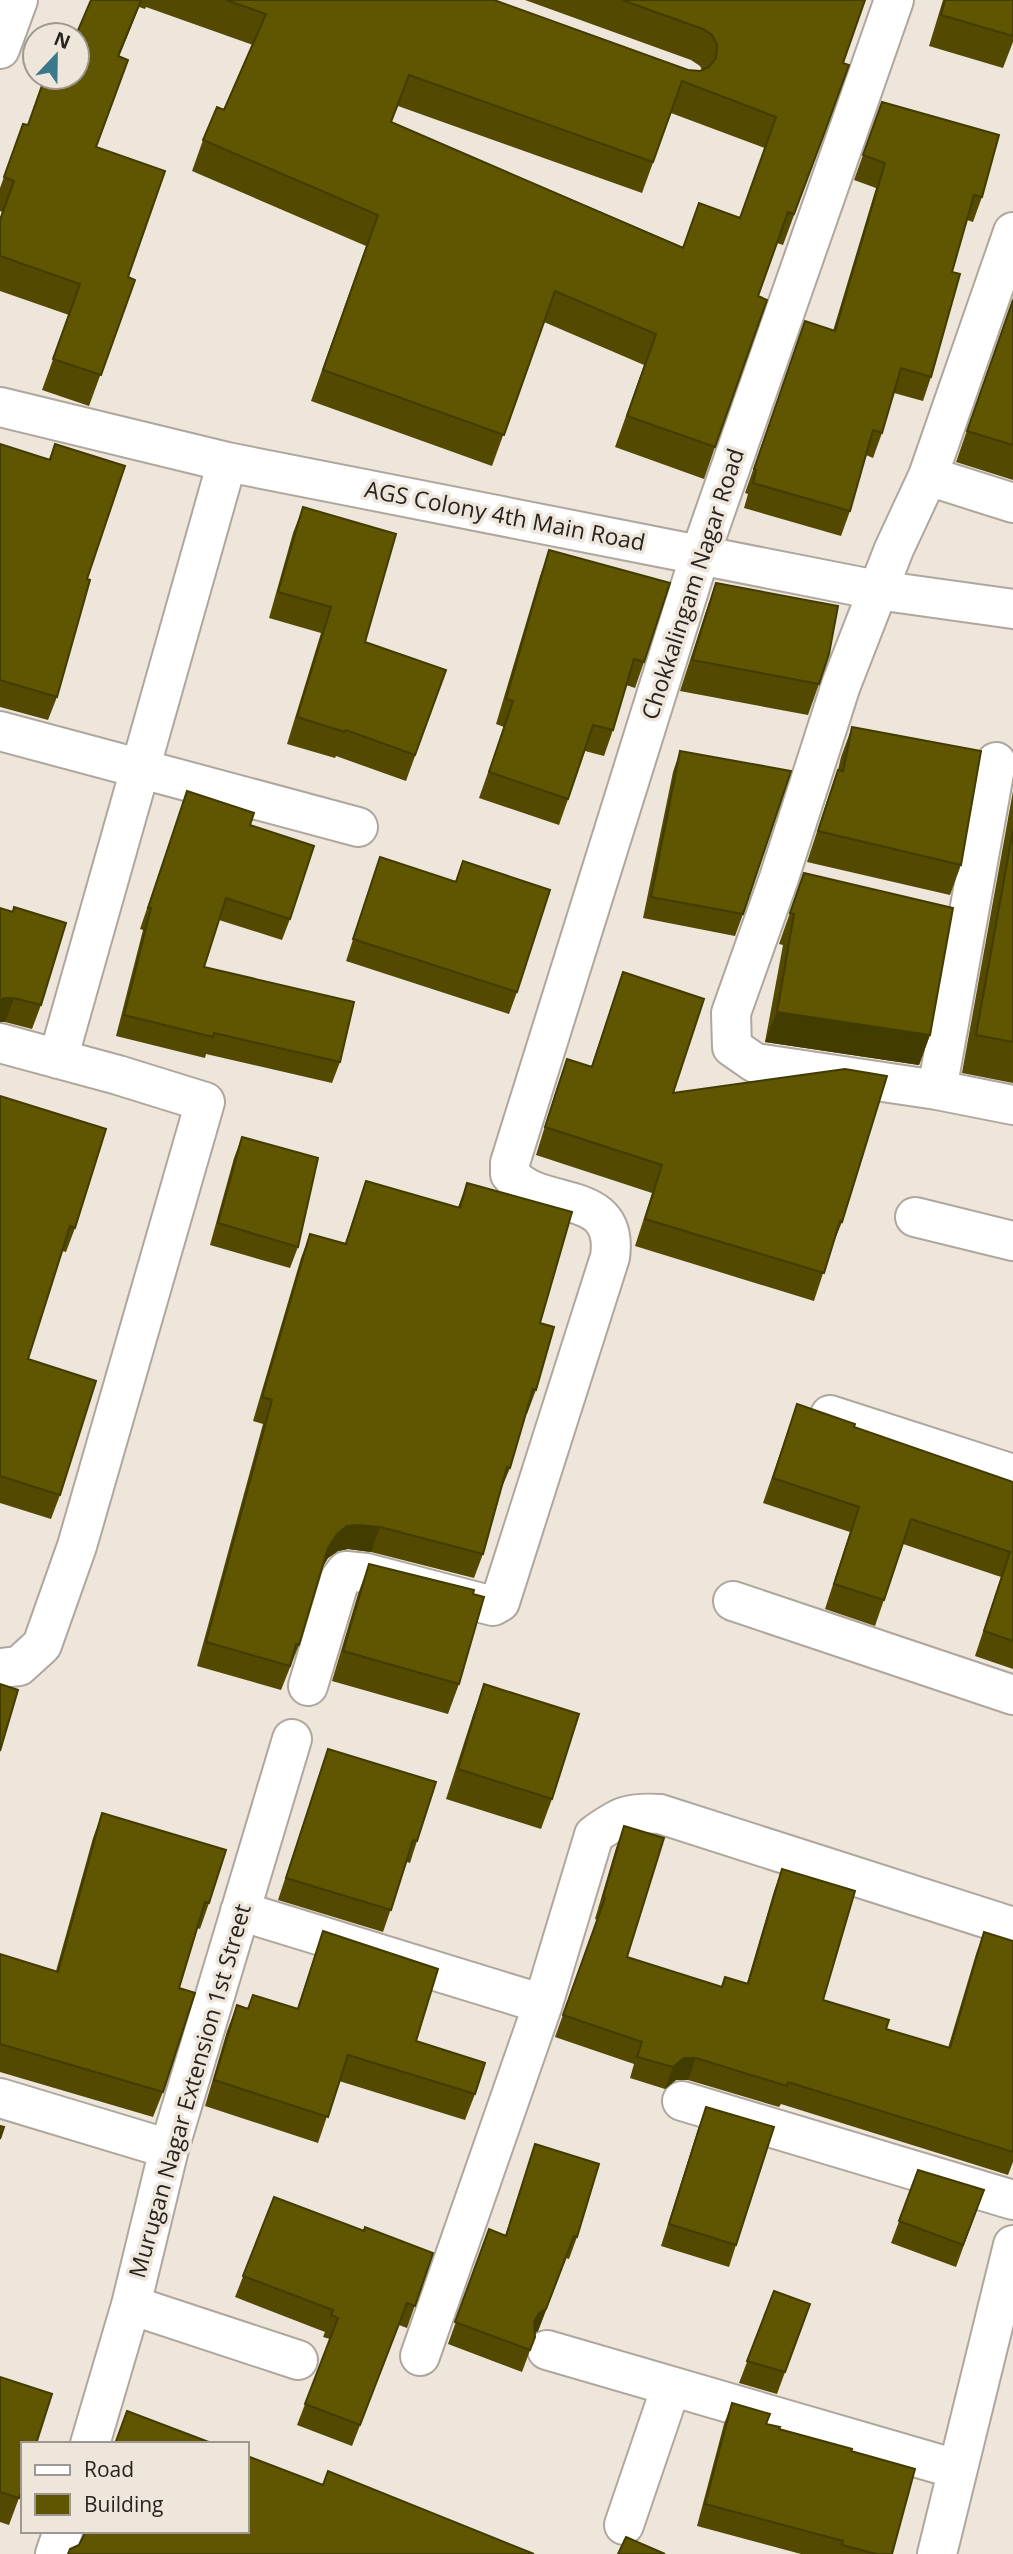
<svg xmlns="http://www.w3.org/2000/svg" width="1013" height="2554" viewBox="0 0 1013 2554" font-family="'Open Sans',sans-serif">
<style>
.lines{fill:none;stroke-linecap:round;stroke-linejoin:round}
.minor-casing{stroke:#afa79d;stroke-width:42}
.minor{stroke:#fff;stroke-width:38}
.wall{fill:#534900;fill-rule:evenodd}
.shaded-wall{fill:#433c00}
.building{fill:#605500;stroke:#433c00;stroke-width:2;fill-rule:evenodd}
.labels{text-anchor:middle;stroke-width:7;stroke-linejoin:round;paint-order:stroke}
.street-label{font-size:23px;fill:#272420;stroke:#eee5db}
</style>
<rect width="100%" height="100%" fill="#eee5db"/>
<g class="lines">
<defs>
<path id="minor" d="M0,49L18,0
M1013,232L928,476L894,549L841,685L779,878L731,1013L732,1047L755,1063L937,1090L1013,1105
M0,407L227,462L877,590L1013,609
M928,476L1013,503
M0,731L358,827
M0,1043L118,1075L205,1102L77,1546L42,1645L19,1666L0,1668
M58,1059L227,462
M937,1090L996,762
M915,1217L1013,1241
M830,1415L1013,1474
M733,1601L1013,1695
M308,1686L340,1579L346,1571L366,1573L493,1606L500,1602L610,1257C620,1186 539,1212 510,1174V1163L700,555L894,0
M240,1911L543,2004L594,1835C620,1816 629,1812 660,1814L1013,1927
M0,2098L169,2149
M682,2101L1013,2200
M131,2305L298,2360
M547,2350L956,2469
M420,2356L543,2004
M90,2444L131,2305L169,2149L292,1739
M624,2525L671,2387
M55,2554L63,2531
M937,2554L1013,2245"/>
</defs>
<use href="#minor" class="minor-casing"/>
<use href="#minor" class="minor"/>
</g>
<path class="wall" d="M91,0H494L688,70L700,71L702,70L700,66L691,60L525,0H865L843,63L824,134L783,245L777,243L758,296L715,447L704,479L615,447L644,365L544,322L492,466L311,401L366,246L192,171L203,140L224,110L253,45L146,7L145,9L139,7L119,56L96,147L128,277L135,280L89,406L42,390L69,315L0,291V219L2,212L0,211V188L23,124L28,125L77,77ZM398,106L642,193L671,113L765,148L740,218L699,203L683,247L391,122Z
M943,0H1013V42L1003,68L929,46Z
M882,102L982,197L973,222L967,220L952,272L931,377L923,401L894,393L882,433L873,458L866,455L850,511L841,536L744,508L748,494L745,493L805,321L833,331L876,188L854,180Z
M1013,298V480L956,462Z
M0,444L49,459L55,444L87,579L57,697L48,720L0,707Z
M303,507L365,642L446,670L406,781L336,756L335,758L287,744L321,633L269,618L293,533Z
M549,550L644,662L635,688L626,685L613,730L604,756L585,751L559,825L479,798L504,727L496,724L540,576Z
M716,583L819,684L808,715L680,691L705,614Z
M852,727L961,865L950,895L807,862L827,801L838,770L841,757Z
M680,751L743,914L735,936L643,918L673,772Z
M187,791L250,825L290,919L282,940L219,920L204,967L340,1062L332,1083L206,1054L205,1058L116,1036L143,930L140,929Z
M1013,791V1083L962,1073Z
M380,857L455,882L463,861L517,992L509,1014L346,961Z
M804,873L930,1035L919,1065L765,1042L783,945L779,944Z
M0,908L41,1005L32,1029L5,1022Z
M623,972L673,1093L842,1222L831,1249L814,1301L635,1246L652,1193L536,1155L557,1087L567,1059L591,1067Z
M0,1096L75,1228L66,1252L62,1251L28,1359L60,1495L51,1519L0,1503Z
M242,1137L298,1247L290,1268L210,1245L234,1158Z
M366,1181L458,1207L467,1183L540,1323L536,1390L527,1414H525L510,1468L500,1492L483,1554L474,1578L371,1552L348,1549L338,1551L328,1558L322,1568L299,1645L281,1690L197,1666L263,1424L253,1421L301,1258L310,1234L345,1243Z
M797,1404L854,1427L1013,1482V1669L975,1656L1001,1577L903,1544L875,1626L825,1609L850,1532L763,1503Z
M369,1564L459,1684L448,1714L332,1681L358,1594Z
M484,1684L552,1799L541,1829L446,1799L473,1715Z
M328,1749L417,1841L410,1863L407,1862L383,1932L278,1900Z
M102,1813L209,1903L200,1929L197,1928L179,1988L163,2092L153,2117L0,2072V1954L56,1971L93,1838Z
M624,1826L627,1957L721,1987L725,1977L747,1983L774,1891L782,1869L823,2000L886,2029L948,2048L976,1954L984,1932L1013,1941V2162L1008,2175L781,2104L779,2107L688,2080H676L665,2089L630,2078L634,2064L555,2037L597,1920L595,1919L616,1848Z
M323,1931L416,2041L475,2094L465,2120L339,2081L318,2143L205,2106L227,2031L237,2005L248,2008L253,1995L297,2009Z
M706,2107L736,2245L729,2267L661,2246L698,2129Z
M535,2144L577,2237L569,2259L566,2258L538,2331L535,2333V2337L522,2372L448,2344L489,2229L505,2236Z
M918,2170L984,2190L956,2267L891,2243Z
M274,2197L364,2231L433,2253L407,2328L399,2325L352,2446L297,2425L330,2339L323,2337L325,2332L235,2297Z
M774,2291L810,2304L777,2394L739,2383Z
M0,2377L19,2498L9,2525L0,2522Z
M732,2403L766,2424L779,2429L851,2451L892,2554H801L697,2526L724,2424Z"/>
<path class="shaded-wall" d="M141,0H142L139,7L107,87Z
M4,998H14L5,1022H0V1000Z
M777,1012L930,1035L919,1065L765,1042Z
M357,1525L380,1527L371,1552L348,1549L338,1551L328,1558L319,1573L328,1548L337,1534L347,1526Z
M684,2058H696L688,2080H676L665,2089L673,2067Z
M566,2258L538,2331L531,2335L534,2322Z"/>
<path class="building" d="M91,0H141L118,56L128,60L96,147L165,171L128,277L135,280L101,375L53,359L80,284L0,256V220L14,181L4,177L23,124L28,125L45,77H77L76,35Z
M226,0H494L688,70L700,71L709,67L716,58L717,45L712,35L703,29L622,0H865L843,63L849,65L824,134L794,214L788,212L758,296L767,300L715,447L627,416L656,334L555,291L504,435L323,370L378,215L203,140L217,107L224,110L266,14ZM409,75L653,162L682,81L776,117L740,218L699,203L683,248L391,122Z
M945,0H1013V36L941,15Z
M882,102L999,135L982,197L974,195L952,272L960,274L931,377L901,368L882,433L873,430L850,511L753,483L756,470L754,469L805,321L835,331L885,163L863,155Z
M1013,300V445L967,431Z
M0,444L50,460L55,444L125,466L87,579L90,580L57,697L0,680Z
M303,507L396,534L365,642L446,670L415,755L346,730L345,732L297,717L331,607L278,592Z
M549,550L670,583L644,662L634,659L613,730L593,725L568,799L489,772L513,701L506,699Z
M716,583L838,606L829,654L819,684L692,660Z
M852,727L981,751L961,865L818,831L838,770L843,771Z
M680,751L791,771L743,914L651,897Z
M187,791L254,813L250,825L314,846L290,919L226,898L204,967L354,1002L340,1062L214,1033L213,1037L124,1015L151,908H148Z
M1013,830V1042L976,1035Z
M380,857L456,882L463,861L550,890L517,992L353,939Z
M804,873L953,908L930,1035L777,1012L794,914L790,913Z
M14,907L66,923L41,1005L14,998H4L0,1000V908L13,912Z
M623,972L704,999L673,1093L845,1069L887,1076L842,1222L840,1221L824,1273L645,1219L662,1165L545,1127L567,1059L592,1067Z
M0,1096L106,1129L75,1228L70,1226L28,1359L96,1381L60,1495L0,1476Z
M242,1137L318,1158L298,1247L218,1223Z
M366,1181L460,1208L467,1183L572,1212L540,1323L554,1327L536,1390L533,1389L510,1468L507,1467L483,1554L380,1527L357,1525L347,1526L337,1534L328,1548L299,1645L296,1644L290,1666L206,1642L272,1400L262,1397L310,1234L346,1244Z
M797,1404L855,1424L854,1427L1013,1482V1641L984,1631L1010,1552L911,1519L884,1600L834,1584L859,1507L773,1478Z
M369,1564L474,1590L473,1594L484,1597L459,1684L343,1651Z
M0,1684L18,1690L0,1751Z
M484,1684L579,1714L552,1799L458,1769Z
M328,1749L436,1782L417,1841L413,1840L391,1910L286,1878Z
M102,1813L226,1850L209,1903L205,1902L179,1988L195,1993L163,2092L0,2044V1954L58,1972Z
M624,1826L664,1838L627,1957L722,1987L725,1977L748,1984L782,1869L855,1891L823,2000L889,2020L886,2029L950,2048L984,1932L1013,1941V2152L788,2082L787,2086L696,2058H684L673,2067L637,2057L642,2042L563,2015L605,1898L603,1897Z
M323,1931L438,1969L416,2041L485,2063L475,2094L348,2055L328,2117L214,2080L237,2005L248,2009L253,1995L298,2009Z
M706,2107L774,2127L736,2245L669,2224Z
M0,2126L4,2127L0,2139Z
M535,2144L599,2164L577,2237L574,2236L546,2309L539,2313L534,2322L535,2337L530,2350L455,2322L489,2229L506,2236Z
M918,2170L984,2190L963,2245L899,2221Z
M274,2197L364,2231L365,2227L433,2253L415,2306L407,2303L360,2425L305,2404L338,2318L331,2315L333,2310L243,2276Z
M774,2291L810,2304L785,2372L747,2361Z
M0,2377L52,2394L36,2444H23V2486L19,2498L0,2492Z
M732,2403L770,2414L766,2424L780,2427L779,2429L852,2449L851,2451L915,2469L892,2554H876L842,2545L843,2541L705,2504Z
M127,2411L214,2444H115Z
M247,2456L323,2485L328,2471L534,2554H68L70,2549L79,2545L86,2531H247Z
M626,2537L665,2554H618Z"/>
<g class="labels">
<g class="street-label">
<text transform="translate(505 516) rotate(11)" y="8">AGS Colony 4th Main Road</text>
<text transform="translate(693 584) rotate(-72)" y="8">Chokkalingam Nagar Road</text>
<text transform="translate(190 2091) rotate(-74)" y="8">Murugan Nagar Extension 1st Street</text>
</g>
</g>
<rect x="21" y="2442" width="228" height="91" fill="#eee5db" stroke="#9e9890" stroke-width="2"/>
<rect x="35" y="2465" width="35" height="10" fill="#ffffff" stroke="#9e9890" stroke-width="2"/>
<text x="84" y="2477" font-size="21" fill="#272420">Road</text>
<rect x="35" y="2494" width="35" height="21" fill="#605500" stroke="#9e9890" stroke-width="2"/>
<text x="84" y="2512" font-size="21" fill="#272420">Building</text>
<g transform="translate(56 56) rotate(22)"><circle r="33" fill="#eee5db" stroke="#9e9890" stroke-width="2"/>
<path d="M0-5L12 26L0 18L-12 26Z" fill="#39798c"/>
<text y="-10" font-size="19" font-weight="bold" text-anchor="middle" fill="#272420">N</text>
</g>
</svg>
